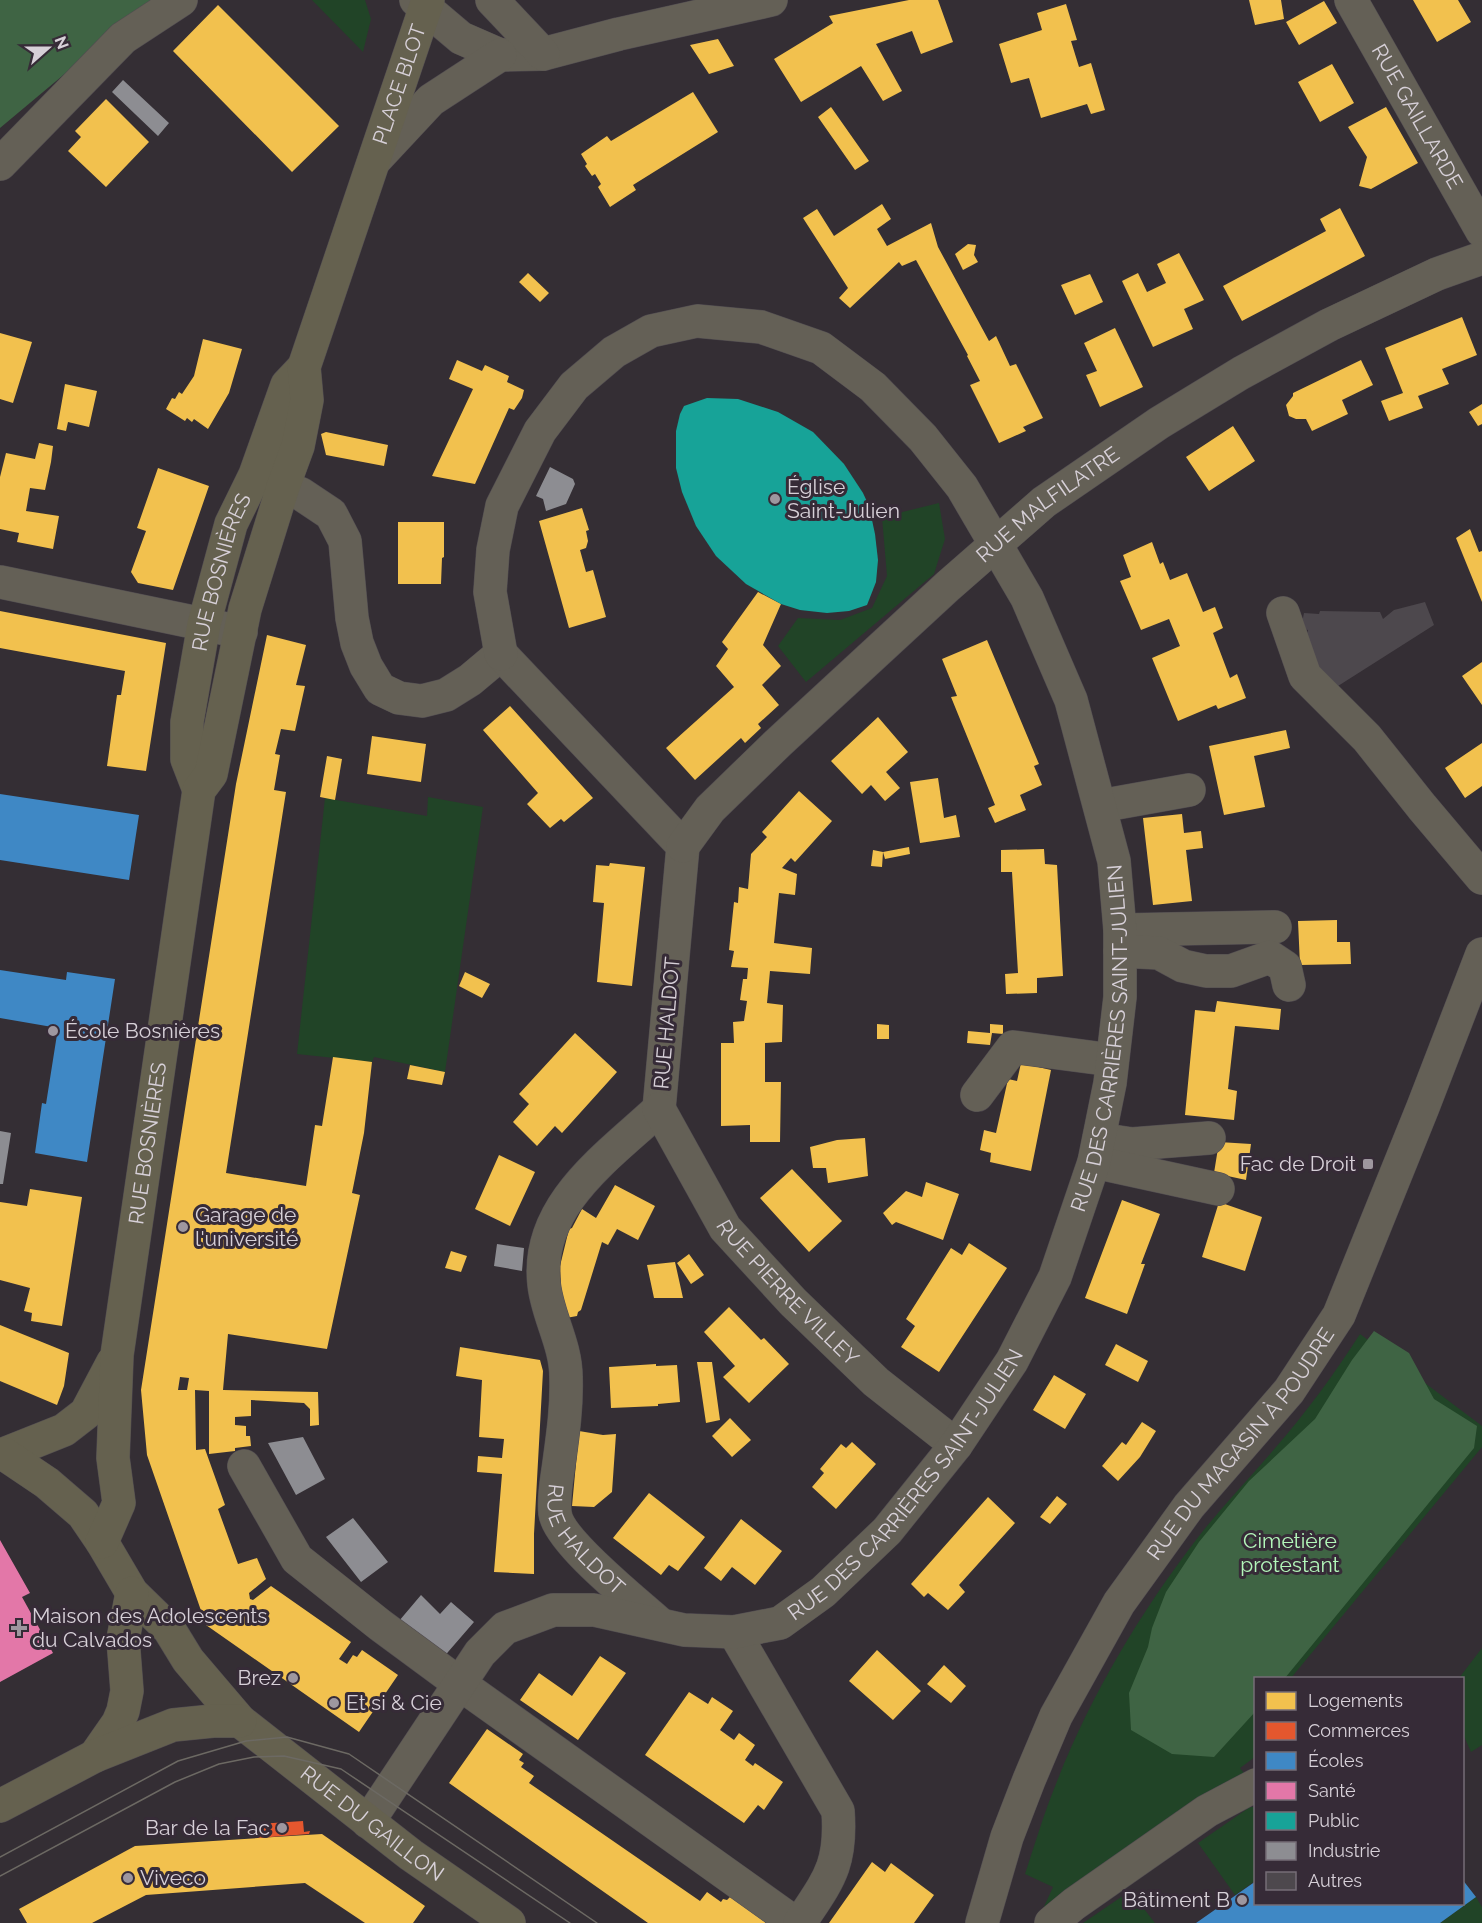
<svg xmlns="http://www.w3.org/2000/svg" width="1482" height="1923" viewBox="0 0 1482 1923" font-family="Raleway,sans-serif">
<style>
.green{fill:#214427}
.forest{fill:#3f6444}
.homes{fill:#f2c14e;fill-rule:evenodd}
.shops{fill:#e4572e}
.schools{fill:#3f88c5}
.health{fill:#e377a8}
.public{fill:#17a398}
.industry{fill:#8d8d92}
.building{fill:#4d484d}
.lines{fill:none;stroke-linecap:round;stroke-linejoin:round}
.minor-casing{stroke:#514c51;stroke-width:34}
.major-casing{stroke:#514c51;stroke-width:34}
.minor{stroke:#646056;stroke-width:33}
.major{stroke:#65614f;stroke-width:33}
.tram{stroke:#6c6963;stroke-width:1.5}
.poi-dot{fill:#9e979f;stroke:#362b37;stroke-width:2}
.labels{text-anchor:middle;stroke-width:6;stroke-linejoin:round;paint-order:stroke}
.street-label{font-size:21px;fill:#d7d0d8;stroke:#362b37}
.poi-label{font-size:21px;fill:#d7d0d8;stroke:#362b37;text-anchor:start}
.park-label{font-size:21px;fill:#b3f7ba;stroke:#362b37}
</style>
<rect width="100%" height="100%" fill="#342e34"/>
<path class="green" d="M312,0H365L371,19L363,52Z
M939,503L945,539L934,574L806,682L778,646L798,618L840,620L872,608L887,576L882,517Z
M428,797L483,807L445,1072L374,1057L372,1062L297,1054L325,798L427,816Z
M1360,1334L1482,1426V1447L1291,1678H1256L1255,1757L1240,1768L1249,1780L1042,1911L1053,1887L1025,1874C1035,1844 1044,1813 1056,1784C1090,1696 1141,1611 1199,1536C1223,1505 1251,1477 1276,1447C1307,1411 1335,1373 1360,1334Z
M1482,1648V1745L1471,1752L1463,1734L1462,1678H1459Z
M1250,1807H1255V1881L1235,1895L1198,1843Z
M1130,1891L1155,1923H1083Z
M1476,1897L1482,1907V1923H1440Z"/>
<path class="forest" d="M0,0H153L0,128Z
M1374,1331L1409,1353L1434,1399L1477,1426L1474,1448L1285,1678H1256L1255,1712L1214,1757L1172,1754L1131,1730L1129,1693L1148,1647L1152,1628L1166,1592L1199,1542L1249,1481L1315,1419L1352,1360Z"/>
<path class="homes" d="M909,0H938L953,42L921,54L912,31L876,44L902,91L883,101L861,66L801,102L774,59L833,23L829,16Z
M1249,0H1281L1284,19L1255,25Z
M1413,0H1458L1471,22L1437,42Z
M1324,1L1337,23L1299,45L1286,22Z
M1066,4L1077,40L1071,41L1079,67L1091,63L1105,110L1091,114L1087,104L1041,118L1029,78L1011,83L999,44L1042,30L1037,13Z
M218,5L339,126L292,172L173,51Z
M718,39L734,66L709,74L690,45Z
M1332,64L1354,103L1320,122L1298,82Z
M693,92L718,132L633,185L636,190L610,207L598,187L601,184L595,174L592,176L585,166L587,164L581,154L607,136L611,141Z
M106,99L149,142L106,187L68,151L81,137L75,131Z
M831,107L869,161L855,170L818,117Z
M1386,107L1418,163L1371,189L1359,186L1367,157L1348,127Z
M882,204L891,219L877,229L887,246L931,223L938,247L989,341L996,336L1010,366L1016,364L1043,418L1023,427L1026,431L999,443L970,385L980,381L967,356L968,355L916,260L902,266L899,262L850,308L839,298L848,288L803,218L817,209L834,236Z
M1340,208L1365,256L1242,321L1223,286L1326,231L1320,219Z
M968,244L976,245L974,255L978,262L963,270L955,254Z
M1179,253L1204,300L1184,309L1193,329L1153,347L1122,281L1138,273L1147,292L1166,283L1157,264Z
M528,273L549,293L540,302L519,282Z
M1090,274L1103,302L1075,315L1061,285Z
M1462,317L1477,355L1442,369L1449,384L1418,396L1423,408L1389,421L1381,401L1403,393L1385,348Z
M1115,328L1143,387L1100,407L1086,375L1097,371L1084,343Z
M0,333L32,342L13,403L0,399Z
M203,339L242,349L229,393L208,429L194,419L192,422L187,418L185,421L166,409L172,398L175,399L179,392L182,394L194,376Z
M457,360L482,371L485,365L509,376L507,382L524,390L522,398L514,410L509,408L475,484L432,476L473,389L449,379Z
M1361,360L1373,385L1342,400L1348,414L1312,431L1306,419H1296L1289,416L1286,405L1293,396V393Z
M65,384L97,391L89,427L68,422L66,431L57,429Z
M1482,404V424L1478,426L1469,412Z
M1233,426L1255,461L1209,491L1186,457Z
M326,432L388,445L384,466L326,455L321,434Z
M39,443L53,446L51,462L45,490L30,488L26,511L59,516L53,549L17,542L19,533L0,529V477L6,453L35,459Z
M158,468L209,486L173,590L138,583L131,572L146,531L137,528Z
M582,508L589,530L586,531L588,541L586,548L580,550L586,572L593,570L606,617L569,628L539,521Z
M398,522H444V557L442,558L441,584H398Z
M1470,529L1479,552L1482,551V602L1456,538Z
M1152,542L1160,564L1163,562L1170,580L1187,573L1203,612L1215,607L1223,628L1213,633L1230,678L1237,674L1246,698L1218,709L1216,705L1178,721L1152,658L1180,646L1169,619L1141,630L1120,581L1131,577L1123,555Z
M758,592L781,604L763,645L781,666L762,685L779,705L758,724L761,728L745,743L741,738L695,780L666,748L734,687L716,666L728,649L722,642Z
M0,611L166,643L146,771L107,766L117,695H121L125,671L0,648Z
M267,635L306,645L296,685L305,686L295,731L281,729L275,754L280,755L274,790L286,792L226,1173L306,1186L315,1125L322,1126L333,1057L372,1062L364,1133L352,1193L360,1195L327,1349L228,1334L223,1390L318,1392L319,1425L310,1426V1409L304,1403L251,1400V1416L235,1417V1425L246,1426V1436H250L251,1446L235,1448V1451L209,1454V1391L195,1390L196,1450L205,1449L225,1505L218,1509L238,1564L257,1558L266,1579L249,1593L250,1599L253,1600L271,1586L351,1642L339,1659L347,1664L353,1655L357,1657L362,1650L398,1675L359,1732L206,1625L147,1455L141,1390L236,784ZM180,1377L189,1378L187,1390H178Z
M987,640L1039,764L1034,766L1042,785L1020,795L1026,810L995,823L988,808L995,805L951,697L957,696L942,659Z
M1482,662V705L1462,676Z
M510,706L593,798L564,822L561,819L550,828L527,804L538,793L483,730Z
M878,717L908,752L886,772L900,788L885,801L871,785L862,794L831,761Z
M1286,730L1290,748L1254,756L1265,807L1224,815L1209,746Z
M372,736L426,744L421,782L367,774Z
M1482,743V786L1465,798L1445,768Z
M327,756L342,759L335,800L320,797Z
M938,778L944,818L956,815L960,837L920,843L910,782Z
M799,791L832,821L795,862L791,858L782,868L797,874L795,895L779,893L774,943L812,948L810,974L770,971L767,1003L783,1005L782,1042L765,1043V1082H781L780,1142H750V1125L721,1126V1043H734L733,1022L744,1021L747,1001L740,1000L743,979H747L748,968L731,967L734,951L729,950L734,902L738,903L739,887L748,889L751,854L767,837L762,832Z
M1182,814L1184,833L1201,831L1203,848L1186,850L1192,901L1153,905L1143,818Z
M909,847L910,854L885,859L883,852Z
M1044,849L1045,864L1057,865L1063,976L1037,978V993L1006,994L1005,974L1018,973L1012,872H1001V850Z
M873,850L883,852L882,867L871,866Z
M610,863L645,867L632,986L597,982L604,903L593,902L596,865L609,866Z
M1337,920V942H1350L1351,964L1300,965L1298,921Z
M465,972L490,984L482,998L459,986Z
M1217,1001L1281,1009L1279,1030L1235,1026L1228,1089L1237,1091L1234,1120L1185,1115L1195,1010L1215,1012Z
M877,1024L889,1025V1039H877Z
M990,1024L1003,1025V1034L992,1033L990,1045L967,1043L968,1031L990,1033Z
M575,1033L617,1072L562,1133L555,1126L537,1146L513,1122L529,1104L519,1094Z
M1021,1063L1051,1070L1031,1171L990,1162L991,1153L980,1150L984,1130L996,1133L1008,1079L1017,1081Z
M410,1065L445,1072L442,1085L407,1079Z
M865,1138L868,1176L828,1183L826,1168H813L810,1147L837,1140Z
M1219,1142L1251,1144L1246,1180L1214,1173Z
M499,1155L535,1172L510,1226L475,1209Z
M792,1169L842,1221L809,1252L760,1198Z
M926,1182L959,1194L943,1240L896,1222L892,1225L883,1213L906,1191L922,1197Z
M615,1185L655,1206L638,1240L617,1229L608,1245L602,1242L581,1310L578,1312L577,1316L566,1318L561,1289L560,1266L569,1229L572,1228L582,1209L596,1218Z
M30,1189L82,1197L62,1326L31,1321L32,1313L24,1311L30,1288L0,1280V1202L27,1206Z
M1122,1200L1160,1214L1141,1264H1145L1127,1314L1085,1298Z
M1219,1202L1262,1217L1245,1271L1202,1257Z
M969,1243L1007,1268L939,1372L901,1347L915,1326L906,1319L951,1248L962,1255Z
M451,1251L467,1256L461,1272L445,1268Z
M689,1254L704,1275L691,1284L677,1263Z
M675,1262L683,1298H654L647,1265Z
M729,1307L761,1340L764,1338L789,1364L749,1403L723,1377L735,1366L704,1332Z
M0,1325L69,1353L64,1386L57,1405L0,1381Z
M1116,1344L1148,1361L1138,1382L1105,1365Z
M460,1347L540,1360L543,1371L534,1534V1574L494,1572L502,1474L477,1472L478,1456L502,1458L504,1439L479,1437L482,1380L456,1376Z
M697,1362H712L720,1420L706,1423Z
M656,1364V1366L677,1365L680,1402L658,1404V1406L611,1408L609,1367Z
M1054,1375L1086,1394L1065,1429L1033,1410Z
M730,1418L751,1440L732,1457L712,1436Z
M1142,1422L1156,1431L1140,1457L1118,1481L1102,1466L1122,1442L1126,1445Z
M579,1431L603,1435L616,1434L612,1492L594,1507L572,1506Z
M852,1442L876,1464L836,1509L812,1487L824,1473L820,1469L841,1444L846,1448Z
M649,1493L705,1537L678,1571L669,1565L661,1575L613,1538Z
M1057,1496L1067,1504L1050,1524L1040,1517Z
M988,1497L1015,1523L959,1585L965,1592L948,1610L928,1593L924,1597L911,1584Z
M741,1519L782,1551L755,1585L732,1567L721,1581L704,1568Z
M877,1650L921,1691L893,1720L849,1681Z
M600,1656L626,1673L578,1740L520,1700L539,1673L572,1696Z
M944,1665L966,1686L951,1703L927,1684Z
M689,1692L708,1704L712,1697L733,1711L720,1730L734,1740L739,1733L755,1745L745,1760L753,1766L755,1763L783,1782L764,1810L758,1805L744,1823L645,1755Z
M487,1729L523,1754L519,1760L524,1763L521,1767L534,1776L529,1783L700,1901L707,1892L721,1902L723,1899L727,1900L732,1895L768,1919L765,1923H648L449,1783Z
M322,1834L425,1906L413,1923H365L305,1883L146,1895L92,1923H27L19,1909L135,1846Z
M872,1862L885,1872L891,1863L934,1895L914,1923H829Z"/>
<path class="shops" d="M303,1821L304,1832L310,1831L309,1834L258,1838V1824Z"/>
<path class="schools" d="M0,794L139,815L129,880L0,860Z
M0,970L66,980L67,972L115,979L87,1162L35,1153L42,1103L46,1104L58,1028L0,1018Z
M1462,1879L1476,1897L1440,1923H1196L1256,1881V1904H1462Z"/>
<path class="health" d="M0,1540L30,1593L22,1597L53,1653L0,1682Z"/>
<path class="public" d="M707,398L738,399L778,412L813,432L844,464L863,493L869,506L875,534L878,560L876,582L867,605L849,611L827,613L800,610L781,604L746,584L716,556L696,526L682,492L676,468V431L680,414L684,406Z"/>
<path class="industry" d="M123,80L169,123L158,136L112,92Z
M550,467L573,479L575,484L566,504L546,511L543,499L536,496Z
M0,1131L11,1133L3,1184H0Z
M497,1244L524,1248L522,1271L494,1266Z
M303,1437L325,1479L296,1495L268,1443Z
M353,1518L388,1562L361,1582L326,1537Z
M421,1595L440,1614L451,1602L474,1622L448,1652L442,1660L399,1621Z"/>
<path class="building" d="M1425,602L1434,625L1338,686L1305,655L1308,630L1301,628L1304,613L1319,614L1320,611L1380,612L1383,619L1394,610Z"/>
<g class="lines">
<defs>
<g id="minor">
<path d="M416,0L461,38L500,55L543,54L619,34L771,0"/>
<path d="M492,0L543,54"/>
<path id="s1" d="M1351,0L1482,231"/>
<path d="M375,160L431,100L500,55"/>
<path d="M0,164L123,38L181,0"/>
<path d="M256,475L301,494L331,514L345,541L352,618L357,643L366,666L380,689L399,698L422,701L446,695L470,680L501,654"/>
<path d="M0,582L241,632"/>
<path d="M1283,613L1305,676L1367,738L1422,807L1482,878"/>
<path id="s2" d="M501,654L683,846L659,1109C609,1156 535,1205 544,1284C547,1315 566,1344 566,1377C567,1406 563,1434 559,1463C557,1479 553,1496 555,1513C558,1541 637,1603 660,1624"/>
<path d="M1100,806L1189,790"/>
<path id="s3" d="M683,846L710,809L778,743L948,586L1044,502L1159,423L1241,373L1329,325L1437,274L1482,258"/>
<path d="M1120,930L1275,927"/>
<path d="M1120,951L1159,953L1183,966L1206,971H1231L1270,957L1285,967L1289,985"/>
<path d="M977,1095L1013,1047L1112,1060"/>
<path id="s4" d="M659,1109L725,1228L793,1302L876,1382L956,1445"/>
<path d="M1099,1139L1132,1144L1209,1138"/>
<path d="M1094,1162L1218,1189"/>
<path d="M244,1466L297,1559L380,1625L460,1684L795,1923"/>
<path d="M734,1632L838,1811C842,1866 828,1880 800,1923"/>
<path id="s5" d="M368,1822L480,1653L505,1628L553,1610H594L684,1630L734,1632L780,1623L823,1592L887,1531L956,1445L1012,1361L1055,1277L1094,1162L1110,1083L1120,997V930L1114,861L1071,700L1027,598L962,487L923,438L873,387L821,348L761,327L697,321L651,331L614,352L574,386L540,431L502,506L493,550L490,592L501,654"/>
<path id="s6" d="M982,1923L1007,1837L1029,1780L1056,1716L1119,1603L1189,1506L1289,1391L1339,1315L1423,1107L1482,954"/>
<path d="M1051,1923L1074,1904L1207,1811L1256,1785"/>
</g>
<g id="major">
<path id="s7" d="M199,790L187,759V722L204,624L231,524L255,475L287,385L304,367"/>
<path d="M4,1454L64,1430L86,1413L113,1362"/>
<path id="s8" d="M0,1455L4,1454L47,1483L83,1514L102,1542L132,1593L169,1629L188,1660L240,1721L411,1855L509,1923"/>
<path id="s9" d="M102,1542L119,1503L113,1458L117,1355L199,790L211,774L245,609L283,487L298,446L307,400L304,367L428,0"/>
<path d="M95,1756L118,1723L123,1711L127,1691L123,1639L132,1593"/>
<path d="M0,1806L95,1756L173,1725L213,1721H240"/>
</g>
</defs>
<use href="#minor" class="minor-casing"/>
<use href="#major" class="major-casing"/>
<use href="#minor" class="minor"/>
<use href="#major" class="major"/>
<path class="tram" d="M0,1857L178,1761L246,1741L287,1737L349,1754L597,1923
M0,1876L175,1782L219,1764L254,1757L284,1756L341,1769L570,1923"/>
</g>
<g class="poi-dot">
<circle cx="775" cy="499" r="6"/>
<circle cx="53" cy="1031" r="6"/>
<rect x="1362" y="1158" width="12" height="12" rx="3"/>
<circle cx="183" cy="1227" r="6"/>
<path d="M16 1619h6v6h6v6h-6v6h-6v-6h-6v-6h6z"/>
<circle cx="293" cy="1678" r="6"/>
<circle cx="334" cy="1703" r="6"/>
<circle cx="282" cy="1828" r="6"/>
<circle cx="128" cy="1878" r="6"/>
<circle cx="1242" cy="1900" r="6"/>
</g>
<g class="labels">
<g class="street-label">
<text dy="7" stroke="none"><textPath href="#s9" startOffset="1500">PLACE BLOT</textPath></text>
<text dy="7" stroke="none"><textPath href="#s1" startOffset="134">RUE GAILLARDE</textPath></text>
<text dy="7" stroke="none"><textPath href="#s3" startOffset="501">RUE MALFILATRE</textPath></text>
<text dy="7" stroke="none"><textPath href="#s7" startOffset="224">RUE BOSNIÈRES</textPath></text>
<text transform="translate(667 1023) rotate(-85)" y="7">RUE HALDOT</text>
<text dy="7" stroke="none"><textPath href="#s5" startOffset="1212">RUE DES CARRIÈRES SAINT-JULIEN</textPath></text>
<text dy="7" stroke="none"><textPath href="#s9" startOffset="405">RUE BOSNIÈRES</textPath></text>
<text dy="7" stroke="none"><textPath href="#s4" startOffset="226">RUE PIERRE VILLEY</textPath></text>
<text dy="7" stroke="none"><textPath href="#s6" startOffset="550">RUE DU MAGASIN À POUDRE</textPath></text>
<text dy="7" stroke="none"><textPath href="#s5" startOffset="708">RUE DES CARRIÈRES SAINT-JULIEN</textPath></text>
<text dy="7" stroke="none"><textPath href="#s2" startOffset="1017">RUE HALDOT</textPath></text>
<text dy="7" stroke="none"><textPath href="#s8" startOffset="532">RUE DU GAILLON</textPath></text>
</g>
<g class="poi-label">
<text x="787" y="494">Église<tspan x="787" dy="24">Saint-Julien</tspan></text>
<text x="65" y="1038">École Bosnières</text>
<text x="1356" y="1171" text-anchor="end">Fac de Droit</text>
<text x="195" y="1222">Garage de<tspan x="195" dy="24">l'université</tspan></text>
<text x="32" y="1623">Maison des Adolescents<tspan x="32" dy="24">du Calvados</tspan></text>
<text x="281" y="1685" text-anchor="end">Brez</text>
<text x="346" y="1710">Et si &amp; Cie</text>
<text x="270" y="1835" text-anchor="end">Bar de la Fac</text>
<text x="140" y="1885">Viveco</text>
<text x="1230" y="1907" text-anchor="end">Bâtiment B</text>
</g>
<g class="park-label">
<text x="1290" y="1548">Cimetière<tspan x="1290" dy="24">protestant</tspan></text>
</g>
</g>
<rect x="1254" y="1677" width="210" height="228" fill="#362b37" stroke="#766d77" stroke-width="1.5"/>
<rect x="1266" y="1692" width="30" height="18" fill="#f2c14e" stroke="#766d77" stroke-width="1.5"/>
<text x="1308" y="1707" font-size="18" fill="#d7d0d8">Logements</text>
<rect x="1266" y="1722" width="30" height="18" fill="#e4572e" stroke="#766d77" stroke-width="1.5"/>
<text x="1308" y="1737" font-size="18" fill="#d7d0d8">Commerces</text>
<rect x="1266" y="1752" width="30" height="18" fill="#3f88c5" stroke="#766d77" stroke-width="1.5"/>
<text x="1308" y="1767" font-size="18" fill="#d7d0d8">Écoles</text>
<rect x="1266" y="1782" width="30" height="18" fill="#e377a8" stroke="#766d77" stroke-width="1.5"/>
<text x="1308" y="1797" font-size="18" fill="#d7d0d8">Santé</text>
<rect x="1266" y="1812" width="30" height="18" fill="#17a398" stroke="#766d77" stroke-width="1.5"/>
<text x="1308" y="1827" font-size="18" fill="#d7d0d8">Public</text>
<rect x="1266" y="1842" width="30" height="18" fill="#8d8d92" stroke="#766d77" stroke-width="1.5"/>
<text x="1308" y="1857" font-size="18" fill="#d7d0d8">Industrie</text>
<rect x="1266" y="1872" width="30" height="18" fill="#4d484d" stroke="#766d77" stroke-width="1.5"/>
<text x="1308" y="1887" font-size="18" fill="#d7d0d8">Autres</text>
<g transform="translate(48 48) rotate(69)" stroke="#362b37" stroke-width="4.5" paint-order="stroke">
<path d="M0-4.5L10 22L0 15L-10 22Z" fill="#d7d0d8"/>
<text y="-9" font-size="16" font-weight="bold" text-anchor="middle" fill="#d7d0d8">N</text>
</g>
</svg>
